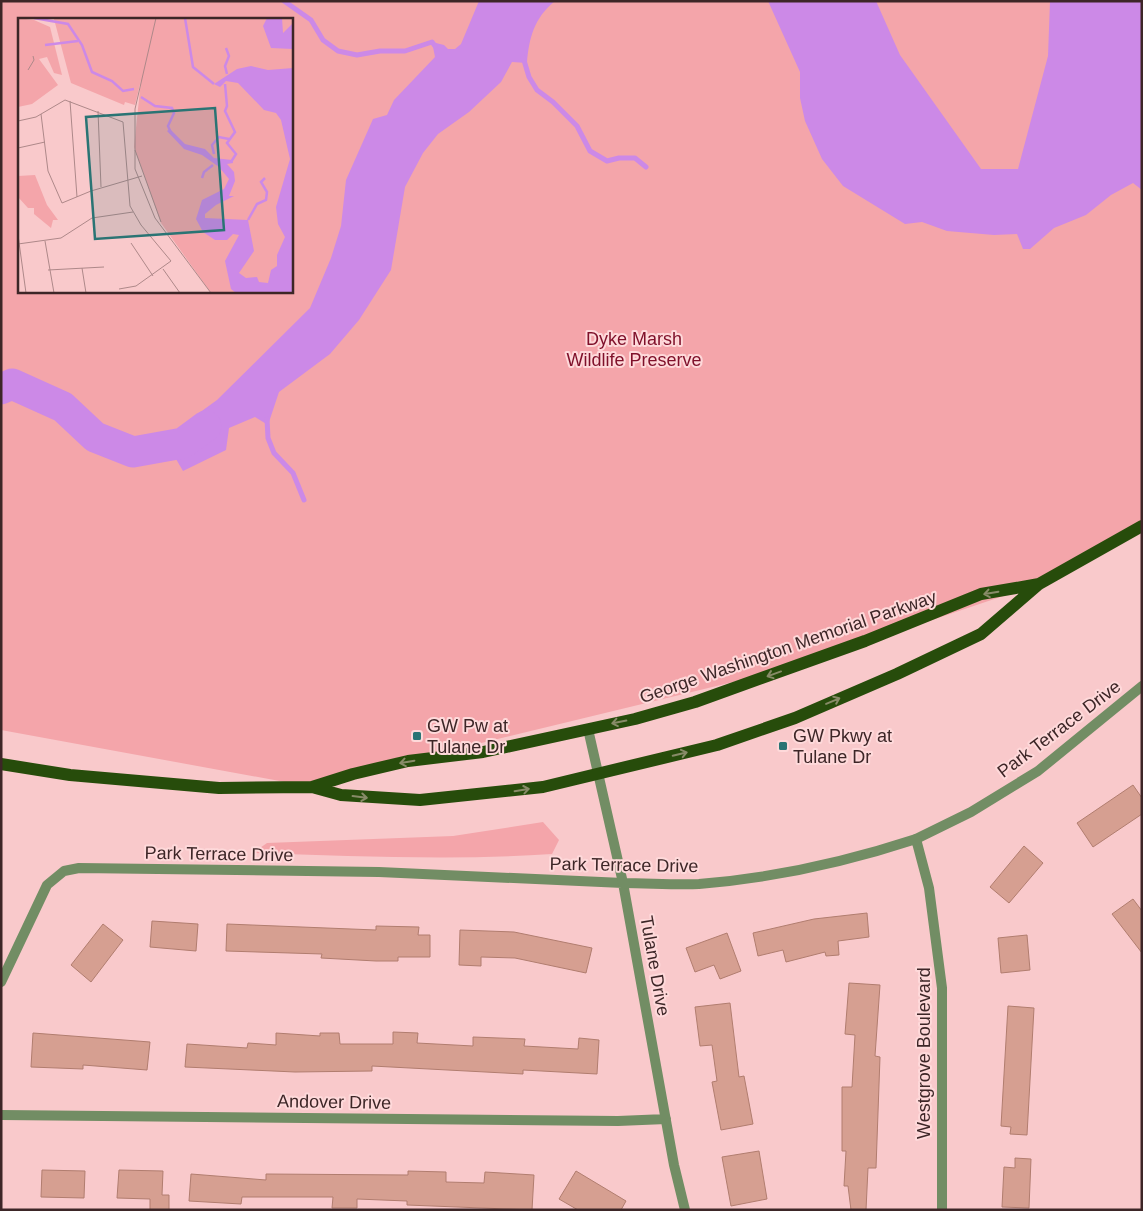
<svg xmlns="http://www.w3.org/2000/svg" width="1143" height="1211" viewBox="0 0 1143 1211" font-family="Arial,sans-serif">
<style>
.green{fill:#f4a5aa;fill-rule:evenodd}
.water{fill:#cc89e7}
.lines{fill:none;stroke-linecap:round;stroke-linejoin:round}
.stream{stroke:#cc89e7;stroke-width:5}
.river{stroke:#cc89e7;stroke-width:31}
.building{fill:#d69f91;stroke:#b17d6f}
.minor{stroke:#728d64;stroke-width:10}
.tertiary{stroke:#728d64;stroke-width:10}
.primary{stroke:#274c0b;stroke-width:12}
.oneway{stroke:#888b68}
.poi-dot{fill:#2a7474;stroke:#fed9da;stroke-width:2}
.labels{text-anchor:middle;stroke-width:4;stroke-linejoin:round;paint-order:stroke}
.park-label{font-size:18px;fill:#7f102a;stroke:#fed9da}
.street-label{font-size:18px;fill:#3d2627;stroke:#fed9da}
.poi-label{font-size:18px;fill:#3d2627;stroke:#fed9da;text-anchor:start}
.inset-river{fill:none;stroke:#cc89e7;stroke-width:2.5}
.inset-road{fill:none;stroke:#ae8889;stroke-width:1}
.view{fill:#2a7474;fill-opacity:0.15;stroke:#2a7474;stroke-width:2.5}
.inset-edge{fill:none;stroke:#3d2627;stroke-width:2.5}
</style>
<rect width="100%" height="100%" fill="#f9c9cb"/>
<path class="green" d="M1,1H1142V521L1039,584L787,669L353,774L312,787L1,730ZM19,19H291V291H19Z
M543,822L559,840L552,854C453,861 353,856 253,853L267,843L453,836Z"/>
<path class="water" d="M479,1H555C534,18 529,38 527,63L512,62L501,82L469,112L438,134L423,153L405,187L391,270L359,320L330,354L279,392L268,425L255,417L229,428L226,450L183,471L162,435L174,431L217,400L310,308L331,258L341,226L346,180L373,119L387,115L394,100L435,57L432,42L444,45L448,49H455L461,44Z
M768,1H876L900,55L981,169H1018L1048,56L1050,1H1142V190L1133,183L1111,195L1086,215L1054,228L1030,249H1023L1017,234L994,235L947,231L922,222L905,224L843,186L822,159L805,121L800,98V72Z"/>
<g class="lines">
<path class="stream" d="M284,1L311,20L323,40L338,51L357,55L380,51H405L432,42L435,46
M523,57L529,77L537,90L553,102L577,126L590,151L607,161L619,158H635L646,167
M267,419L268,438L274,453L293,473L304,500"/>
<path class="river" d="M1,389L12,384L63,407L95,437L133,452L183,443L206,426"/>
</g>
<path class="building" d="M1133,785L1142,798V814L1093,847L1077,823Z
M1024,846L1043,863L1009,903L990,887Z
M1133,899L1142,911V953L1112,914Z
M867,913L869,937L838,941L839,955L826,956L825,952L786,962L783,950L758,956L753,933L814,919Z
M152,921L198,924L196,951L150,947Z
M103,924L123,940L91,982L71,965Z
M227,924L376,930V926L419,927L418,935H430V957H398V961H376L321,958L322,954L226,951Z
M460,930L514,932L592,948L586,973L515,958L481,957V966L459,965Z
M727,933L741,971L720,979L714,965L695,972L686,948Z
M1027,935L1030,970L1001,973L998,938Z
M849,983L880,985L875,1056L880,1057L876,1168H868L866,1210H851L848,1186H844L846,1151H842V1087H852L855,1035L845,1034Z
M730,1003L739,1077L744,1076L753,1124L721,1130L712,1082L717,1081L712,1045L700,1046L695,1007Z
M1008,1006L1034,1008L1027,1135L1010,1134L1011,1127L1001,1126Z
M393,1032L418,1033L417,1043L473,1046V1037L525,1039L524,1046L578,1049L579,1038L599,1040L597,1074L523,1070V1074L372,1066V1071L295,1072L185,1067L187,1044L247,1048L248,1043L276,1045V1033L320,1036V1033H339L340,1044H393Z
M33,1033L150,1042L147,1070L83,1065V1069L31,1067Z
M759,1151L767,1199L731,1206L722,1157Z
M1015,1158L1031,1159L1029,1208L1002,1207L1004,1167L1015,1168Z
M42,1170L85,1171L84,1198L41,1197Z
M119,1170L163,1171L162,1195H169V1210H150V1199L117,1198Z
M408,1171L446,1172V1182L484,1183L485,1172L534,1175L532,1210L407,1205V1201L357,1199V1208H332L333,1197H242L241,1204L189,1201L191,1174L266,1180V1174L408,1175Z
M576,1171L626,1201L621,1210H578L559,1199Z"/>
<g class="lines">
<path class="minor" d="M916,839L971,812L1038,771L1142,686
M1,982L47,885L64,871L79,868L379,872L623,883L674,1165L685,1210
M1,1115L618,1121L666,1119"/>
<path class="tertiary" d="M588,729L623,883C648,883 674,885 699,884C774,878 846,862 916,839L929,888L942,988V1210"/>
<path class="primary" d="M1,764L70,775L219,788L312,787L341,795L420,800L543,787L717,745L795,718L897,674L981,634L1039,584L1142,526
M312,787L353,774L408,761L483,752L635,719L695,702L865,641L981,594L1039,584"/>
</g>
<defs><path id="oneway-shaft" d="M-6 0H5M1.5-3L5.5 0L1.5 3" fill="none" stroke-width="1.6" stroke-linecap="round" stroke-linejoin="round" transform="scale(1.25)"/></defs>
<g class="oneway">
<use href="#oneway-shaft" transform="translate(991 593) rotate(170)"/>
<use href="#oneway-shaft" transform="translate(774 674) rotate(160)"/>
<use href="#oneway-shaft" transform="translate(833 701) rotate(-23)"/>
<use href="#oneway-shaft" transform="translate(619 722) rotate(169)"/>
<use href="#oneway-shaft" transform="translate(680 754) rotate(-14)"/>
<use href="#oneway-shaft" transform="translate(407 762) rotate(170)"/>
<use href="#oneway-shaft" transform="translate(522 790) rotate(-9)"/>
<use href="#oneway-shaft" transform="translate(360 797) rotate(7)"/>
</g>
<g class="poi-dot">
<rect x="412" y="731" width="10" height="10" rx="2.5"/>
<rect x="778" y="741" width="10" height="10" rx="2.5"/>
</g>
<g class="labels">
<g class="park-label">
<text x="634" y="345">Dyke Marsh<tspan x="634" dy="21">Wildlife Preserve</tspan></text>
</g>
<g class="street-label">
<text transform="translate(788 647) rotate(-19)" y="6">George Washington Memorial Parkway</text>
<text transform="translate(1059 729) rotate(-37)" y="6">Park Terrace Drive</text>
<text transform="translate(219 854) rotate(1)" y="6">Park Terrace Drive</text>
<text transform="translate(624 865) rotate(1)" y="6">Park Terrace Drive</text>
<text transform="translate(655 966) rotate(80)" y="6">Tulane Drive</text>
<text transform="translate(924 1053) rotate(-90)" y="6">Westgrove Boulevard</text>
<text transform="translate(334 1102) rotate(1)" y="6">Andover Drive</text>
</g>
<g class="poi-label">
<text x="427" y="732">GW Pw at<tspan x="427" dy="21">Tulane Dr</tspan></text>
<text x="793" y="742">GW Pkwy at<tspan x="793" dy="21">Tulane Dr</tspan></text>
</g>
</g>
<g transform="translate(18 18)">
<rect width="275" height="275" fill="#f9c9cb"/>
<path d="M0,0L16,2L32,9L44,57L36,55L29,39L21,41L40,67L14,86L0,89ZM275,0V275H193L143,205L116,129L123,62L117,87L107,84L106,87L53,65L36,1ZM17,157L29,187L40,202H35L33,210L16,196V190H10L0,179V158Z" fill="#f4a5aa"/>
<path d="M249,0H264L265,15L275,5V31L253,30L245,8ZM233,48L250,52L275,50V275H218L213,271L207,243L221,217L215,216L209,222H197L185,214L178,201L184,182L206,171L211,161L201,149L184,137L166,131L149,113L152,111L167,126L187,131L196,140L214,142L215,145L209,146L216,154L217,163L211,178H216L198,187L187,196V200L230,202L236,233L221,255L228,260L239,259L241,264L250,265L253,252L259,248V237L267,219L260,206L258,189L272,141L263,102L258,95L246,92L220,65L208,63L202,69L196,66L219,51Z" fill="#cc89e7"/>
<path class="inset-river" d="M16,0L50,6L64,27L74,54L94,63L105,73L116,71M167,0L175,49L196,66M27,27L60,23M208,30L211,38L207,48L209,56M207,66L209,88L207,93L217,114L209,125L218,136L213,144M123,79L137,88L154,90L156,95L150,108L153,115M196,136L194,127L201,119L211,121M184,160L186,154L195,147M230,202L239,186L248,182L249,174L243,164L247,160"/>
<path class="inset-road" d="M138,0L117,91V151L137,200L193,275M10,52L16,42L15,38M52,83L59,179M80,93L83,169M23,96L30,153L44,185L73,173L124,158M0,103L18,99L47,82L105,104L112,188L123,207L153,243L118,268L101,271M0,130L27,124M117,132L143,204M0,217L8,275M27,223L36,275M113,225L135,258M0,226L43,220L74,200L115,194M64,250L68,275M145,251L162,275M30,252L86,249"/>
<path class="view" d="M197,90L206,212L77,221L68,99Z"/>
<rect width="275" height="275" class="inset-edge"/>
</g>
<rect width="1143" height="1211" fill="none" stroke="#3d2627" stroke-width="5"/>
</svg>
